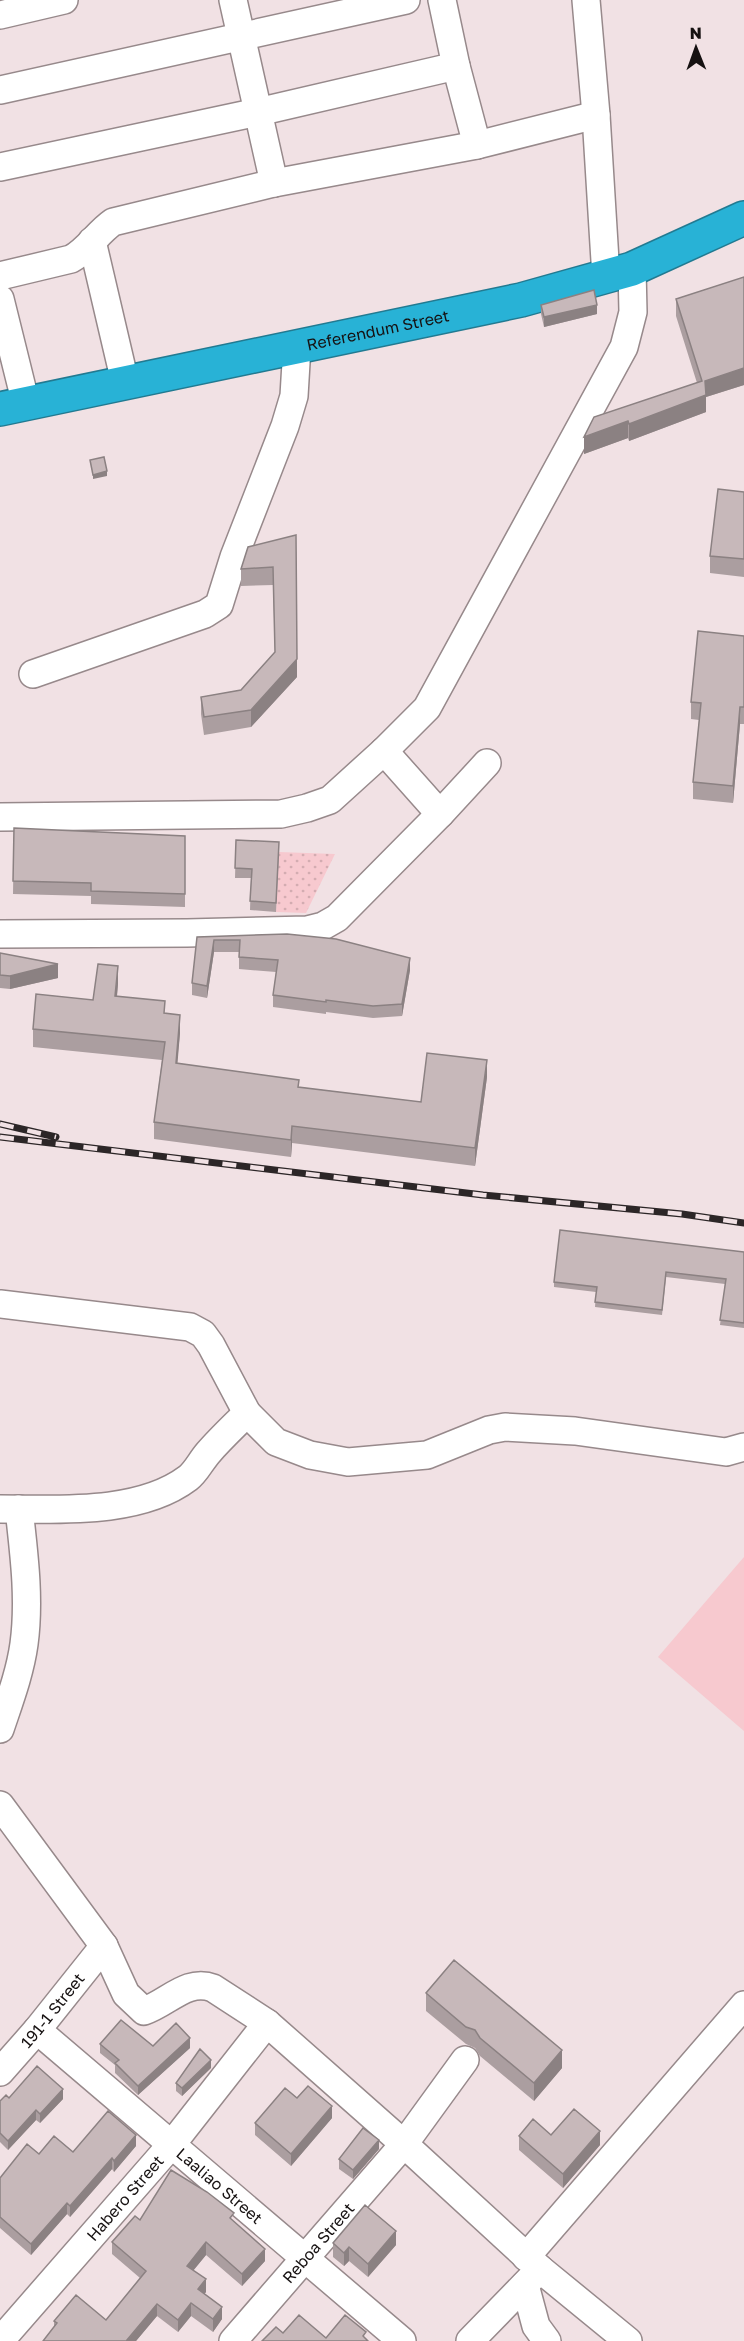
<svg xmlns="http://www.w3.org/2000/svg" width="744" height="2341" viewBox="0 0 744 2341" font-family="'Golos Text',sans-serif">
<style>
.garden{fill:url(#garden-dots)}
.pitch{fill:#f7c9cf}
.lines{fill:none;stroke-linecap:round;stroke-linejoin:round}
.minor-casing{stroke:#97898b;stroke-width:30}
.highway-casing{stroke:#227a91;stroke-width:36}
.minor{stroke:#fff;stroke-width:27}
.highway{stroke:#28b2d6;stroke-width:33}
.rail-casing{stroke:#2c2627;stroke-width:7}
.rail{stroke:#f1e1e4;stroke-width:4.5;stroke-dasharray:14;stroke-linecap:butt}
.wall{fill:#ab9ea0}
.shaded-wall{fill:#8b8182}
.building{fill:#c7b8ba;stroke:#8b8182;stroke-width:1.5}
.labels{text-anchor:middle;stroke-width:5;stroke-linejoin:round;paint-order:stroke}
.street-label{font-size:16px;fill:#161111;stroke:#f1e1e4}
</style>
<defs>
<pattern id="garden-dots" width="8" height="8" patternUnits="userSpaceOnUse" patternTransform="scale(1.5)"><rect width="8" height="8" fill="#f7c9cf"/><path d="M2 2h.1M6 6h.1" fill="none" stroke="#d3acb1" stroke-width="1.8" stroke-linecap="round"/></pattern>
</defs>
<rect width="100%" height="100%" fill="#f1e1e4"/>
<path class="garden" d="M279,852L335,854L306,913L276,912Z"/>
<path class="pitch" d="M744,1557V1731L658,1657Z"/>
<g class="lines">
<defs>
<g id="minor">
<path d="M233,0L274,183"/>
<path d="M442,0L456,66L477,145"/>
<path d="M586,0L596,115L606,277"/>
<path d="M0,15L64,0"/>
<path d="M0,90L406,0"/>
<path d="M0,167L258,112L456,66"/>
<path d="M92,241L125,382"/>
<path d="M0,276L71,259C88,250 97,233 113,222L274,183L477,145L596,115"/>
<path d="M0,299L26,404"/>
<path d="M33,674L205,614L219,605L234,557L285,426L294,396L297,346"/>
<path d="M384,751L440,814"/>
<path d="M0,817L281,814L307,808L330,800L384,751L427,708L624,347L633,312L632,269"/>
<path d="M0,934L187,933L307,930L323,926L337,918L440,814L487,763"/>
<path d="M0,1304L190,1327L203,1334L211,1345L247,1413L276,1442L310,1455L348,1462L427,1455L489,1430L505,1427L575,1431L726,1452L744,1447"/>
<path d="M0,1509C58,1509 139,1515 188,1478C196,1472 201,1461 208,1453C220,1439 234,1426 247,1413"/>
<path d="M0,1729C9,1702 20,1673 24,1644C30,1599 24,1554 19,1509"/>
<path d="M0,1805L104,1946L126,1994L144,2011C168,2003 187,1978 213,1988L267,2023L404,2144L540,2269L628,2341"/>
<path id="s1" d="M37,2030L402,2341"/>
<path id="s2" d="M0,2072L37,2030L104,1946"/>
<path d="M526,2257L744,2005"/>
<path d="M525,2285L536,2326L547,2341"/>
<path id="s3" d="M0,2341L172,2144L267,2023"/>
<path id="s4" d="M233,2341L404,2144L465,2060"/>
<path d="M470,2341L540,2269"/>
</g>
<g id="highway">
<path id="s5" d="M0,409L521,300L632,269L744,218"/>
</g>
</defs>
<use href="#minor" class="minor-casing"/>
<use href="#highway" class="highway-casing"/>
<use href="#minor" class="minor"/>
<use href="#highway" class="highway"/>
<defs>
<path id="rail" d="M0,1124L56,1137
M0,1137L483,1195L682,1214L744,1223"/>
</defs>
<use href="#rail" class="rail-casing"/>
<use href="#rail" class="rail"/>
</g>
<path class="wall" d="M744,277V385L706,397V412L629,441L628,438L584,454L594,417L697,383L676,316V299Z
M541,305L597,314L544,327L541,314Z
M744,492V577L710,573V556Z
M296,535L297,677L251,727L204,735L201,714V697L241,690L275,652L273,585L241,586V569Z
M744,636V724H740L733,803L693,799V782L699,720L691,719V702Z
M14,828L185,836V907L91,904V896L13,894Z
M236,840L279,852L276,912L250,910L251,878H235Z
M287,934L410,970L402,1016L373,1018L326,1012V1014L273,1007V995L276,972L239,969V952H214L207,998L192,995V983L197,937Z
M0,953L58,978L10,989L0,988Z
M118,984L117,997L165,1014L180,1033L177,1063L299,1087L421,1102L487,1077L475,1166L292,1143L291,1157L154,1139V1122L162,1060L33,1047V1029L93,1000Z
M744,1252V1328L720,1325L725,1284L666,1277L662,1315L595,1307L596,1292L554,1287V1282Z
M426,1993L562,2068L534,2101L480,2056L475,2048L466,2044L426,2011Z
M100,2044L153,2046L190,2048L138,2095L115,2073V2065L100,2053Z
M211,2068L182,2096L176,2091V2083Z
M9,2098L63,2099L40,2123L36,2120L8,2150L0,2142V2101Z
M297,2098L332,2118L291,2166L255,2135V2123Z
M551,2135L600,2145L563,2188L519,2150V2136Z
M136,2146L114,2172L112,2169L70,2217L67,2214L31,2255L0,2228V2178L39,2154L73,2152Z
M379,2149L353,2179L339,2169V2159Z
M140,2220L234,2221L265,2261L242,2286L206,2255L193,2271L206,2292L204,2294L222,2319L213,2332L191,2316L178,2332L157,2316L136,2341H43L54,2327V2321L106,2320L140,2278L112,2254V2242Z
M333,2243L396,2245L368,2277L349,2261L344,2266L333,2257Z"/>
<path class="shaded-wall" d="M597,305V314L544,327V317Z
M744,368V385L706,397V412L629,441V424L705,381Z
M628,421V438L584,454V437Z
M107,471V476L93,479V475Z
M297,659V677L251,727V710Z
M740,707V724L733,803V786Z
M214,940V952L207,998V986Z
M410,958V970L402,1016V1004Z
M58,964V978L10,989V976Z
M118,966V984L115,1014V996Z
M180,1015V1033L176,1081V1063Z
M487,1060V1077L475,1166V1148Z
M292,1126V1143L291,1157V1140Z
M190,2038V2048L138,2095V2086Z
M562,2050V2068L534,2101V2083Z
M211,2060V2068L182,2096V2088Z
M63,2089V2099L40,2123V2114Z
M332,2106V2118L291,2166V2154Z
M36,2110V2120L8,2150V2141Z
M600,2131V2145L563,2188V2174Z
M136,2135V2146L114,2172V2161Z
M379,2140V2149L353,2179V2170Z
M112,2158V2169L70,2217V2206Z
M67,2203V2214L31,2255V2244Z
M396,2231V2245L368,2277V2264Z
M206,2242V2255L187,2278V2266Z
M349,2247V2261L344,2266V2253Z
M265,2249V2261L242,2286V2274Z
M206,2279V2292L198,2302V2289Z
M191,2303V2316L178,2332V2320Z
M157,2304V2316L136,2341H127Z
M222,2307V2319L213,2332V2319Z"/>
<path class="building" d="M744,277V368L705,381L706,395L629,424L628,421L584,437L594,417L702,381L676,299Z
M594,290L597,305L544,317L541,305Z
M104,457L107,471L93,475L90,460Z
M718,489L744,492V559L710,556Z
M296,535L297,659L251,710L204,717L201,697L241,690L275,652L273,567L241,569L248,547Z
M698,631L744,636V707H740L733,786L693,782L701,703L691,702Z
M14,828L185,836V894L91,891V883L13,881Z
M236,840L279,842L276,903L250,901L252,869L235,868Z
M287,934L336,939L410,958L402,1004L373,1006L326,1000V1002L273,995L278,960L239,957L240,940H214L207,986L192,983L197,937Z
M0,953L58,964L10,976L0,975Z
M98,964L118,966L115,996L165,1001L164,1013L180,1015L176,1063L299,1080L298,1087L421,1102L427,1053L487,1060L475,1148L292,1126L291,1140L154,1122L165,1042L33,1029L36,994L93,1000Z
M560,1230L744,1252V1323L720,1320L726,1279L666,1272L662,1310L595,1302L597,1287L554,1282Z
M454,1960L562,2050L534,2083L480,2038L475,2030L466,2027L426,1993Z
M121,2020L153,2046L176,2023L190,2038L138,2086L115,2063L119,2060L100,2044Z
M200,2049L211,2060L182,2088L176,2083Z
M37,2066L63,2089L40,2114L36,2110L8,2141L0,2133V2101L6,2095L9,2098Z
M308,2086L332,2106L291,2154L255,2123L285,2088L297,2098Z
M574,2109L600,2131L563,2174L519,2136L533,2119L551,2135Z
M108,2111L136,2135L114,2161L112,2158L70,2206L67,2203L31,2244L0,2217V2178L27,2144L39,2154L54,2136L73,2152Z
M363,2128L379,2140L353,2170L339,2159Z
M171,2170L207,2192L234,2213L230,2218L265,2249L242,2274L206,2242L187,2266L206,2279L198,2289L222,2307L213,2319L191,2303L178,2320L157,2304L127,2340L128,2341H43L57,2323L54,2321L76,2295L106,2320L146,2271L112,2242L135,2216L140,2220Z
M365,2205L396,2231L368,2264L349,2247L344,2253L333,2243Z
M299,2315L326,2338L345,2315L366,2332L363,2336L368,2341H262L276,2327L283,2333Z"/>
<g class="labels">
<g class="street-label">
<text dy="6" stroke="none"><textPath href="#s5" startOffset="386">Referendum Street</textPath></text>
<text dy="6" stroke="none"><textPath href="#s2" startOffset="81">191-1 Street</textPath></text>
<text dy="6" stroke="none"><textPath href="#s1" startOffset="240">Laaliao Street</textPath></text>
<text dy="6" stroke="none"><textPath href="#s3" startOffset="190">Habero Street</textPath></text>
<text dy="6" stroke="none"><textPath href="#s4" startOffset="130">Reboa Street</textPath></text>
</g>
</g>
<g transform="translate(696 48) rotate(359)" stroke="#f1e1e4" stroke-width="4.5" paint-order="stroke">
<path d="M0-4.5L10 22L0 15L-10 22Z" fill="#161111"/>
<text y="-9" font-size="16" font-weight="bold" text-anchor="middle" fill="#161111">N</text>
</g>
</svg>
